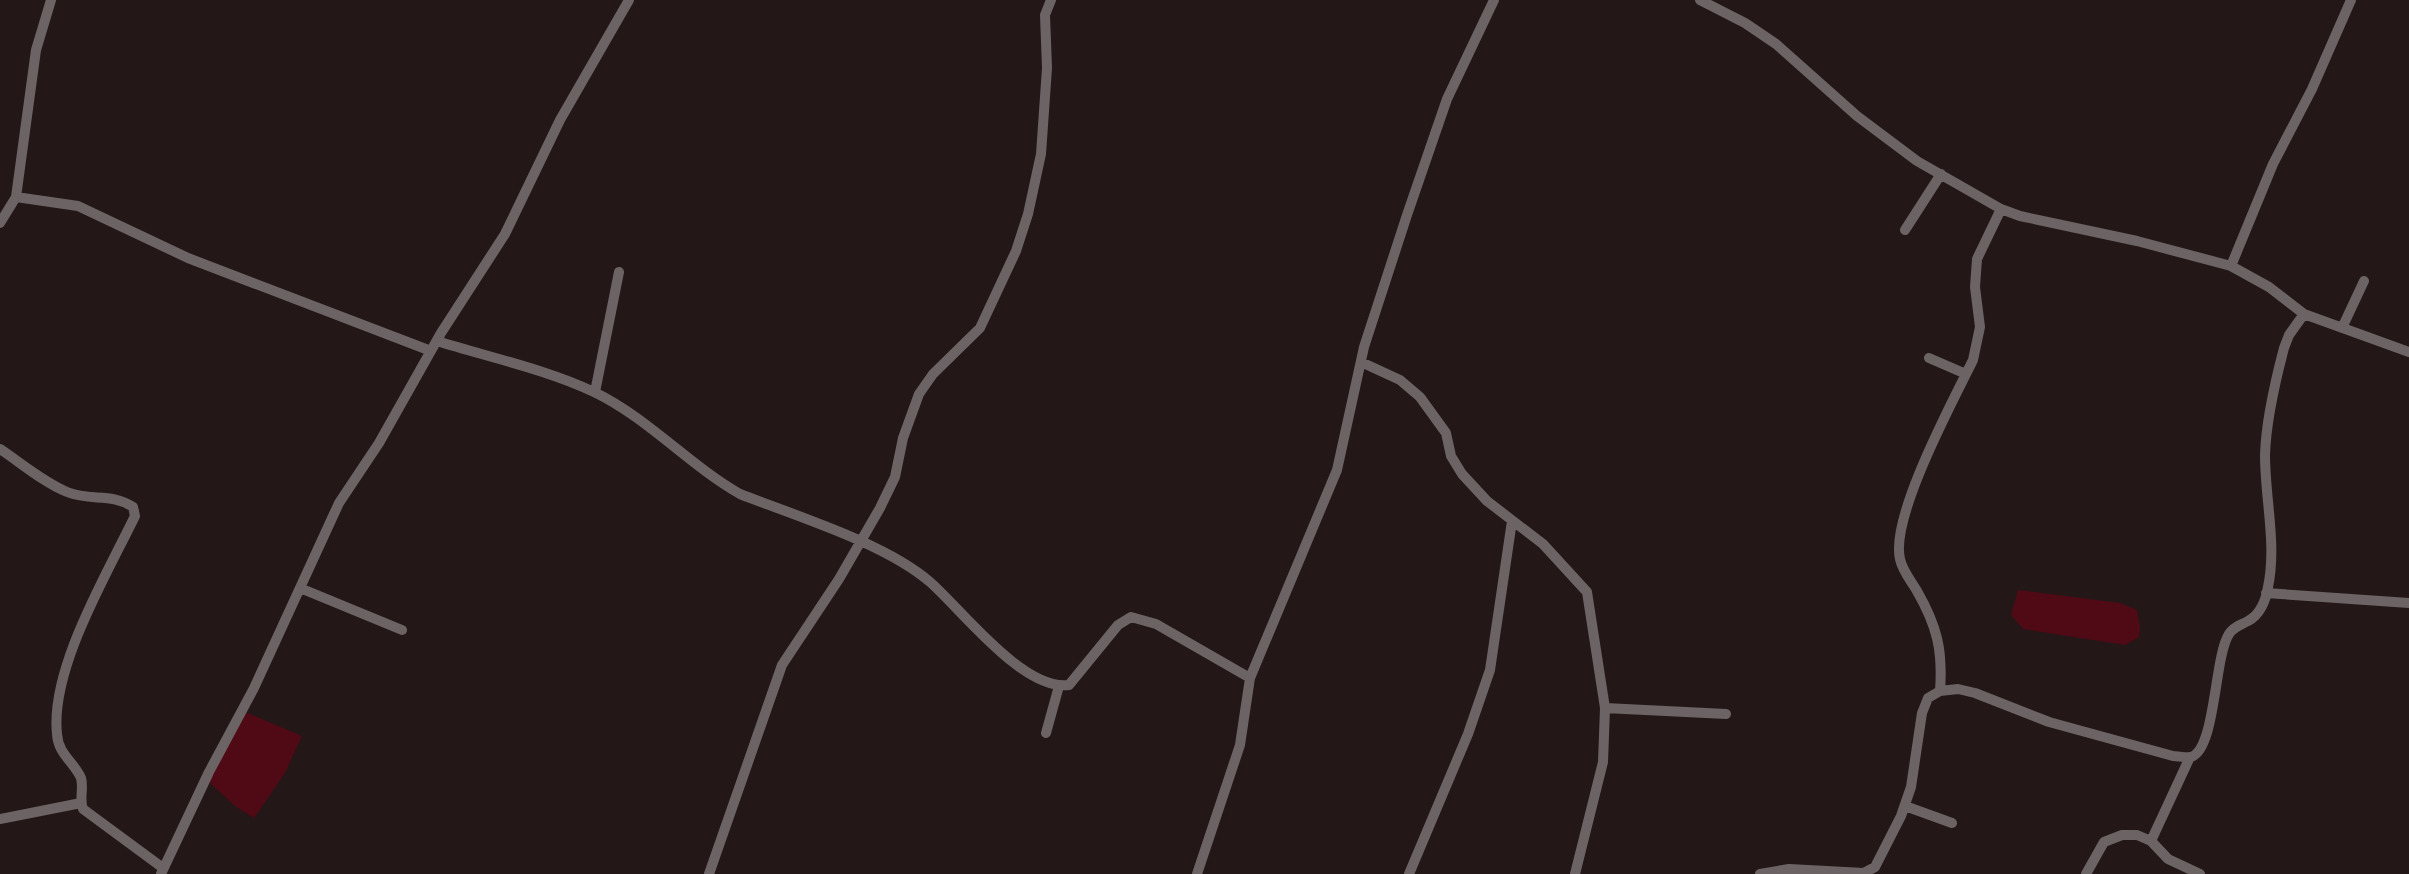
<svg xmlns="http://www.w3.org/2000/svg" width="2409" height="874" viewBox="0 0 2409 874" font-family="'PT Sans',sans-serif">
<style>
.green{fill:#500a16}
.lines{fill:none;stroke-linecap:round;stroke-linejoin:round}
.minor{stroke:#6c6464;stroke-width:10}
</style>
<rect width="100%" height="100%" fill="#241717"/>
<path class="green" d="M2018,590L2120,603L2137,610L2140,628L2139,637L2125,645L2023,629L2011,615Z
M245,712L302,736L285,773L254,818L235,806L209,782Z"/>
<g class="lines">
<path class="minor" d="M1700,0L1745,23L1776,44L1857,116L1917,161L2001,209L2020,216L2137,241L2231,266L2269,287L2304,314L2409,352
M16,197L36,50L51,0
M0,223L16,197L78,206L188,258L431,351
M1905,230L1941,174
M2231,266L2273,164L2312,89L2351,0
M2342,328L2364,281
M437,341C488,357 545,369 594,392C648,418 689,465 740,494C796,516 885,543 930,582C962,610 1023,691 1069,685L1118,625L1131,617L1156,624L1250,678
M1929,358L1966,374
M1361,362L1400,380L1420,397L1446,433L1451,456L1462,474L1487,501L1543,544L1587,592L1605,708L1603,762L1575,874
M595,392L619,272
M0,449C21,463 43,482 67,492C92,502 110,492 133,507L135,516C107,574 50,669 57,734C58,754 74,762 81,778C84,788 79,799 83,809L163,868
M300,588L402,630
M2266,593L2409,603
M1940,691C1943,650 1937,626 1917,591C1911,581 1902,570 1900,559C1890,517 1953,401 1973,360L1980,327L1975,287L1977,259L2001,209
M1605,708L1726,714
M1046,733L1059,686
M1905,806L1952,823
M0,819L81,803
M2151,841L2190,757
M161,874L209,772L254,688L339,503L379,443L441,333L505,234L560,120L629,0
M709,874L782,665L839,579L880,508L895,477L903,438L919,394L933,374L980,328L1016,251L1028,214L1041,154L1047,68L1045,15L1051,0
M1197,874L1240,745L1250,678L1337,470L1364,347L1407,215L1447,99L1494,0
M1409,874L1468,734L1490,670L1512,521
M1760,874L1789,869L1864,873L1875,867L1901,816L1911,787L1922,713L1928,698L1940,691L1958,689L1975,693L2049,722L2173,756C2178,756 2186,758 2191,757C2216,749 2214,657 2229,634C2234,626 2241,625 2248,621C2260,615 2266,600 2268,587C2277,544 2265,499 2265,455C2266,420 2275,382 2284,348L2289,335L2304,314
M2086,874L2104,842L2122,835H2137L2151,841L2168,859L2200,874"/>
</g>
</svg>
